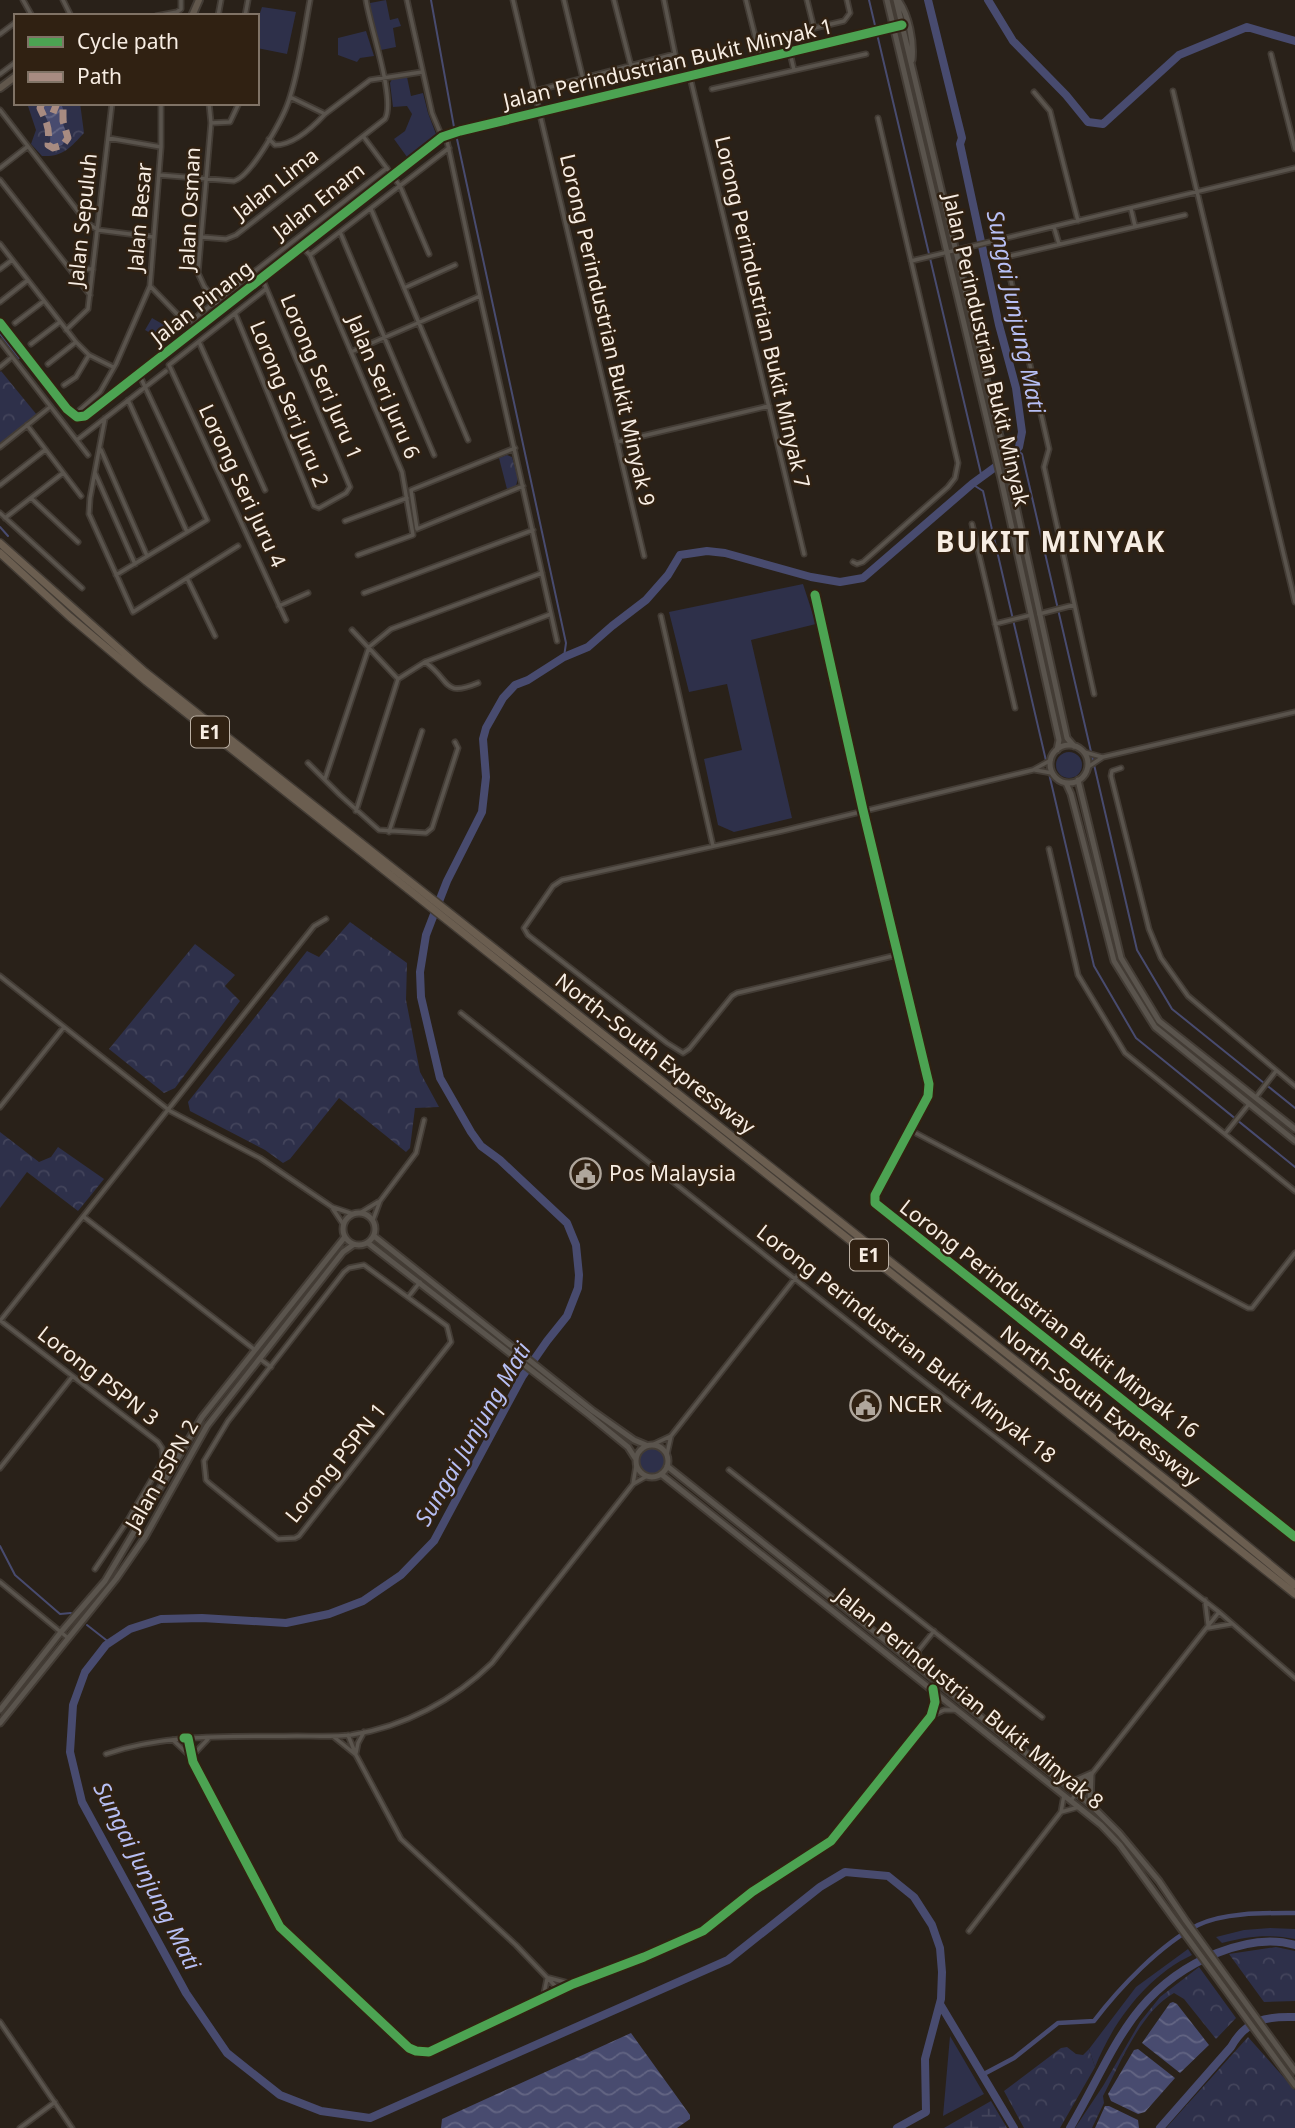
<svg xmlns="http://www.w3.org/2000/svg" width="1295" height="2128" viewBox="0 0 1295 2128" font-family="'Noto Sans',sans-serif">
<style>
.grass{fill:#2e304a}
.forest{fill:url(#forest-crowns)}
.wetland{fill:url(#wetland-marsh)}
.water{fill:url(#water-waves)}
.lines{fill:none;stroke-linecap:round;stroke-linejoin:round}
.stream{stroke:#484b6f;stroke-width:2}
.canal{stroke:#484b6f;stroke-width:4.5}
.river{stroke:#484b6f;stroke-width:8}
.street-casing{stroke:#433c35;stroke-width:7}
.secondary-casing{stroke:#433c35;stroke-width:9}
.primary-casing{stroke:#433c35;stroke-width:10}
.highway-casing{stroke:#433c35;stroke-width:10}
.street{stroke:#5a544d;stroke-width:3.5}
.secondary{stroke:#5a544d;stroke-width:5}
.primary{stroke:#61574c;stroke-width:6}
.highway{stroke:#6b5e50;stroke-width:7}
.quiet{stroke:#a88b81;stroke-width:7;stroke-dasharray:14 7;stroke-linecap:butt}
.cycleway-casing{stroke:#302112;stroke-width:13}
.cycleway{stroke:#4ca352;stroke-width:9}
.labels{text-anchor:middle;stroke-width:5;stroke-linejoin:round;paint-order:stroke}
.shield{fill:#302112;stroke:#bbb0a4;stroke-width:2}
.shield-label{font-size:19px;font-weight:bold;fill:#f7ede3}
.street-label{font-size:21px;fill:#f7ede3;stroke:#302112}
.poi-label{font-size:21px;fill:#f7ede3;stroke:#302112;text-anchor:start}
.water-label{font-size:23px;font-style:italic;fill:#b7bff4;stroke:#302112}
.district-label{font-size:28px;font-weight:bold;letter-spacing:2px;fill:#f7ede3;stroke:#302112}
</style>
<defs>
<pattern id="forest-crowns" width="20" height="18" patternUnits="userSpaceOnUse" patternTransform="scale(1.75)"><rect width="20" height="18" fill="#2e304a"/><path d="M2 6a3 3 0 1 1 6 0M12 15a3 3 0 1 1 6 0" fill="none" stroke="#43445b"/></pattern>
<pattern id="wetland-marsh" width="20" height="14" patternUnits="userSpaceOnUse" patternTransform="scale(1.75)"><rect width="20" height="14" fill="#2e304a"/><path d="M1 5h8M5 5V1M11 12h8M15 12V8" fill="none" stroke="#43445b"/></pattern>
<pattern id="water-waves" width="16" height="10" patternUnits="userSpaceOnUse" patternTransform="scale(1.75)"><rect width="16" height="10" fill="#484b6f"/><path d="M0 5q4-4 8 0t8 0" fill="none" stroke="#636583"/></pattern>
</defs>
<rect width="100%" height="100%" fill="#292119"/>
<path class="grass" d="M386,0L390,20L398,18L401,26L393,28L396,47L381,50L372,20L370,3Z
M262,7L296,12L287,54L257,48V22Z
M366,31L374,56L360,58L357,62L338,55V38Z
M407,77L411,96L423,93L428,113L436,134L407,157L394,139L405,131L412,114L407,106L393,107L390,83L392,79Z
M152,318L171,329L164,341L145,330Z
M803,584L816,624L751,640L792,818L734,832L718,825L704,759L742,750L727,684L689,692L669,612Z
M1056 765a13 13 0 1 1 26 0a13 13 0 1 1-26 0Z
M637 1461a15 15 0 1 1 30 0a15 15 0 1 1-30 0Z
M1270,1928L1295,1929V1939C1269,1934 1248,1936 1222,1943L1216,1937L1244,1930Z
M1188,1949L1192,1955C1147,1976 1113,2022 1095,2067L1089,2049L1136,1987Z
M950,2036L984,2094L943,2116Z"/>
<path class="forest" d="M30,103H80L84,133C70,148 63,157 42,156L31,144L36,130L28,106Z
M1,371L37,415L0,444V372Z
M507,455L512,457L518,478L516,486L507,489L499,458Z
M350,922L407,963L406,1000L420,1072L439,1107L415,1108L410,1148L406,1152L339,1098L290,1159L283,1163L265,1150L190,1111L188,1102L307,951L319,957Z
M195,944L235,975L225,986L240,1001L175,1088L164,1093L109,1049Z
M0,1132L39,1162L51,1157L58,1147L104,1179L78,1211L27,1172L0,1208Z
M1276,1947L1295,1951V2001L1264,2002L1229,1954Z
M1199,1967L1236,2018L1216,2039L1184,1999L1174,1993C1141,2011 1120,2064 1103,2096L1104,2103L1092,2128H1075L1103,2086L1140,2022L1160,1997Z
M1248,2037L1295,2090V2128H1166Z
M1067,2047L1076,2054L1083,2055L1089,2049L1095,2067L1060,2128H1024L1004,2091L1061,2048Z"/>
<path class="wetland" d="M991,2101L1007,2128H944Z"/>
<path class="water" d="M43,103H61L63,109L60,115L68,138L62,145L55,147L50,144C51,128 49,122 41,108Z
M1173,2002L1177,2004L1209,2045L1180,2073L1142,2043L1170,2003Z
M631,2033L690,2115V2119L677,2128H441L442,2119Z
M1138,2049L1175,2078L1145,2112L1138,2114L1111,2101L1108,2094L1134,2050Z
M1105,2106H1109L1138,2120L1139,2128H1095Z"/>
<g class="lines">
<path class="stream" d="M431,0L454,127
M869,0L982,478
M457,139L566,643L564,657
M0,334L19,358
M1017,450L1022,454L1137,950L1172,1009L1295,1108
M972,484L983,491L1094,966L1136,1038L1295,1167
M0,527L8,536
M0,1546L15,1575L60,1614L71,1613
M87,1625L110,1643"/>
<path class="canal" d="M982,2075L1014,2058L1058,2023L1094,2021C1120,1987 1160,1945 1198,1925C1224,1912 1267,1913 1295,1913"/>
<path class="river" d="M988,0L1013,41L1066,95L1088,122L1103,124L1179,55L1247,27L1295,41
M940,2004L1014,2128
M897,2128L926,2112L925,2059L941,1999L942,1972L940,1948L932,1925L914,1897L888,1876L845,1872L820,1887L728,1960L370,2118L321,2111L280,2095L227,2053L186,1993L82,1802L70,1752L73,1705L85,1672L106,1645L130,1629L161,1619L202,1618L286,1623L329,1614L363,1601L401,1575L434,1541L522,1377L547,1341L567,1316L578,1288L579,1275L576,1245L567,1223L500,1160L481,1146L471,1132L440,1078L421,997L420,972L426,935L431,922L447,881L482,812L486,777L483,739L486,728L503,698L515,685L528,680L564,657L588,647L612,626L646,600L668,575L680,555L707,551L725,553L811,577L840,582L863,578L972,484L1013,454L1019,447L1022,432L1016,388L999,325L960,144L962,138L958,122L928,0
M1070,2128C1114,2053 1130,1989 1217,1953C1242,1943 1269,1937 1295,1945
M1160,2128L1231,2047C1246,2020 1266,2016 1295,2017"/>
<defs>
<path id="street" d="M23,0L32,16
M63,0L71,16
M407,0L432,113L442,137
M513,0L644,556
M564,0L583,79
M614,0L631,66
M746,0L761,60
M807,0L814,28
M156,16L177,12L181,9V0
M218,16L221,0
M245,16L248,0
M0,34L16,22
M756,42L844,21L850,13L847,0
M790,53L794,70
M1271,54L1295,149
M0,74L16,62
M690,77L804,554
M712,89L866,54
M535,91L675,54L664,0
M1173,91L1295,602
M1034,92L1050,111L1078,221
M290,97L325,114L370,80L422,72
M209,103L211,123L198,273L204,286L222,310
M0,110L87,223L98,230L153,237
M211,123L230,122L239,103
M363,136L400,186L429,254
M446,136L480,296L557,641
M108,138L161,147
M269,139L275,145C294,145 313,127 325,114
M0,168L27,147
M159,175L234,181C252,176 285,115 290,97C300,66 304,32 310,0
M0,180L90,295
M371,209L468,440
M1131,209L1135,226
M1054,227L1059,244
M340,232L434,455
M201,237L226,239L236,235L385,119C396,100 370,27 366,0
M0,244L76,342L89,355L113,367
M302,247L310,255L402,472L413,535L358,555
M310,255L449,148
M911,261L1295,168
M0,269L12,260
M70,269H93
M150,286L182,319L187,322L191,321L387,168
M404,288L455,265
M266,289L169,365L286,620
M0,302L28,280
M235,313L314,506L319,508L346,493L350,487L262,278
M0,323L67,409L77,417L85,416L442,137L460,131L902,25
M15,323L44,301
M66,330L88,309L112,103
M0,341L88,455
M199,342L265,490
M31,344L60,322
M351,352L480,296
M48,364L76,342
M0,367L12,357
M64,385L76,377L89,355
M128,400L187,532
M74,415L100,392L116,364L150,286L161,147V103
M105,418L90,498L89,514L133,612L238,546
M27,425L81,496
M77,440L166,371
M617,442L769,406
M0,447L50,407
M515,448L411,490L417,529L523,486
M101,450L147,556
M95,473L135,564
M0,485L45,450
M31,498L78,542
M0,513L82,588
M5,518L63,473
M345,521L407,498
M972,524L1015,708
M853,562L857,564L863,562L948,487L955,478L958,463L878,118
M116,575L207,520L139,374
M187,578L215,636
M364,593L533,530
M815,595L863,810L929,1084L928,1096L875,1195V1203L1295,1537
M279,606L308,593
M1039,614L1074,605
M661,616L713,846
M995,624L1031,615
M352,630L398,679
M425,662C451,680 442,698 478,683
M1094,694L1044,467L1049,449L1006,259L1010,256L1185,215
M1084,752L1102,757
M308,763L340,795L379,830L426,833L432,828L458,748L455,742
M1088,767L1103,757L1295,712
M1121,768L1112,771L1111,776L1149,929L1161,958L1188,996L1295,1086
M1035,770L1052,773
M325,779L369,647L391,629L542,573
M356,811L398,679L425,662L551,614
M389,832L422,731
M1049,849L1078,975L1125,1053L1295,1191
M897,955L737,993L732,996L689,1049L683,1053L667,1043L528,935L524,928L553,886L562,880L782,831L1033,770L1051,760
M0,976L170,1111L260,1158L332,1207L353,1214
M461,1013L913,1373L1219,1612L1295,1678
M1256,1097L1276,1071
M0,1107L64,1027
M910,1130L1248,1308H1252L1295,1253
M1225,1134L1249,1104
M333,1209L343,1224
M360,1213L378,1202
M84,1217L255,1350
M373,1220L380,1201L416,1153L424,1120
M364,1265L447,1326L451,1342L299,1536L295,1538L278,1539L209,1483L206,1480L204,1461L228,1421L344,1272L349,1268Z
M409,1296L420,1282
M0,1321L314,926L326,919
M1,1321L158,1442L162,1448L163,1460L128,1520L95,1569
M260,1359L271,1367
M654,1444L671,1436
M667,1454L671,1436L796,1277
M0,1468L72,1377
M729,1470L1042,1717
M633,1484L636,1466
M0,1582L68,1638
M1205,1600L1208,1624
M1208,1628L1231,1624
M918,1651L921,1667
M904,1654L918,1651L934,1631
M933,1715L944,1710H956
M348,1735L356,1755L401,1839L516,1945L559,1990
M334,1737L355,1754
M188,1738L193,1762L280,1927L409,2048L423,2052L436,2050L559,1990L703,1931L752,1892L831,1841L931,1716L935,1702L933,1691
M173,1740L190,1756
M356,1753L358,1743L364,1732
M106,1754C168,1733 233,1737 297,1736C315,1736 333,1737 351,1735C404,1727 454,1700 492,1663L633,1484L647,1476
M192,1756L208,1739
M1072,1799L1219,1612
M1061,1812L1079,1807
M969,1931L1061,1812L1064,1795
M549,1978L572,1984
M543,1998L547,1979
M0,2022L72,2128
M20,2128L55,2102"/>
<path id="secondary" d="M887,0L1001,479L1059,740L1057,750
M896,0L1009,474L1067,738L1074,746
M898,0C909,15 914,42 912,60
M1050 764a19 19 0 1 1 38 0a19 19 0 1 1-38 0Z
M1078,780L1121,958L1159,1021L1295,1129
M1066,783L1071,794L1114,961L1155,1027L1295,1141
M343 1229a16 16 0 1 1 32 0a16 16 0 1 1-32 0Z
M374,1236L593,1411L634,1440L646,1445
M368,1243L589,1415L628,1447L635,1458
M636 1461a16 16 0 1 1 32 0a16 16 0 1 1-32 0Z
M667,1466L1091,1805L1119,1833L1159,1881L1186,1921L1295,2071
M661,1474L1101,1825L1120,1845L1295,2085
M0,1710L61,1632L105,1581L202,1417L344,1238
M0,1723L116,1579L145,1537L207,1426L343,1252L353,1245
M1062,1779L1075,1781L1091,1774
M1090,1802L1091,1774"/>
<path id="primary" d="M192,16L199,0
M0,88L16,76"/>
<path id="highway" d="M0,543L145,672L1188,1497L1295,1585
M0,553L70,617L146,681L1295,1594"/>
</defs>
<use href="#street" class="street-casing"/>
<use href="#secondary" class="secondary-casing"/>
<use href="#primary" class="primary-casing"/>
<use href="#highway" class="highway-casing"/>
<use href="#street" class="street"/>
<use href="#secondary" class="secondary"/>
<use href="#primary" class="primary"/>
<use href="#highway" class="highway"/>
<path class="quiet" d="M42,103L40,108C47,123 50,128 48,145L53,148L63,145L68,138L63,121V103
M53,113L57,103"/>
<defs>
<path id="cycleway" d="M0,323L67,409L77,417L85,416L442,137L460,131L902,25
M815,595L863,810L929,1084L928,1096L875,1195V1203L1295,1537
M184,1738H188L193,1762L280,1927L409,2048L416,2051L429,2052L573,1984L644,1957L703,1931L752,1892L831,1841L931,1716L935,1702L933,1689"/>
</defs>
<use href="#cycleway" class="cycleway-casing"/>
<use href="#cycleway" class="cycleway"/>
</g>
<defs>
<symbol id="civic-ring" viewBox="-11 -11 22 22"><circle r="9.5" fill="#302112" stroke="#afa69c" stroke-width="1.5"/><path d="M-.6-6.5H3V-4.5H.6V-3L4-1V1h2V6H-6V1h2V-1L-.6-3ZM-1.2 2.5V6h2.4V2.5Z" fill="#afa69c"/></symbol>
</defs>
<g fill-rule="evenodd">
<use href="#civic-ring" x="568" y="1156" width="35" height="35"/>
<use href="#civic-ring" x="848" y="1388" width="35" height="35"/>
</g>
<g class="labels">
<g class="shield">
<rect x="191" y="716.5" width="38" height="31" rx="5"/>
<rect x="850" y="1239.5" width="38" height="31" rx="5"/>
</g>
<g class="shield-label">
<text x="210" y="739">E1</text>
<text x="869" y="1262">E1</text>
</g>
<g class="street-label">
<text transform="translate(668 64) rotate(-13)" y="7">Jalan Perindustrian Bukit Minyak 1</text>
<text transform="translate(276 184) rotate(-38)" y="7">Jalan Lima</text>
<text transform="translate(319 201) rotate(-38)" y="7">Jalan Enam</text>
<text transform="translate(190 209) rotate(-87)" y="7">Jalan Osman</text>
<text transform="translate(140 217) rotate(-85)" y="7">Jalan Besar</text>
<text transform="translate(83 220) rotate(-84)" y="7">Jalan Sepuluh</text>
<text transform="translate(202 303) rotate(-38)" y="7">Jalan Pinang</text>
<text transform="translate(762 312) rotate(77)" y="7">Lorong Perindustrian Bukit Minyak 7</text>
<text transform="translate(607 330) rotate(77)" y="7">Lorong Perindustrian Bukit Minyak 9</text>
<text transform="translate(986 350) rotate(77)" y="7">Jalan Perindustrian Bukit Minyak</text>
<text transform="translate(321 377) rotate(67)" y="7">Lorong Seri Juru 1</text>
<text transform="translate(383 387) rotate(67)" y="7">Jalan Seri Juru 6</text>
<text transform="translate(289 404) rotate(68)" y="7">Lorong Seri Juru 2</text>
<text transform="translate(242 486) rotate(65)" y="7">Lorong Seri Juru 4</text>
<text transform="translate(655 1054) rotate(38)" y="7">North–South Expressway</text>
<text transform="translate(1049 1319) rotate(38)" y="7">Lorong Perindustrian Bukit Minyak 16</text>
<text transform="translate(906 1344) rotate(38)" y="7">Lorong Perindustrian Bukit Minyak 18</text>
<text transform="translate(98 1376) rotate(38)" y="7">Lorong PSPN 3</text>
<text transform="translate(1100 1406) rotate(38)" y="7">North–South Expressway</text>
<text transform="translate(336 1463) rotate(-51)" y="7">Lorong PSPN 1</text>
<text transform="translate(162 1475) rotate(-60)" y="7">Jalan PSPN 2</text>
<text transform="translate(969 1699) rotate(39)" y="7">Jalan Perindustrian Bukit Minyak 8</text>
</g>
<g class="poi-label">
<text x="609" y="1181">Pos Malaysia</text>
<text x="888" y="1412">NCER</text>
</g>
<g class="water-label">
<text transform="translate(1016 312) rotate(78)" y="8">Sungai Junjung Mati</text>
<text transform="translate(473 1434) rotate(-60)" y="8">Sungai Junjung Mati</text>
<text transform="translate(147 1876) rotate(63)" y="8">Sungai Junjung Mati</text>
</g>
<g class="district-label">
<text x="1051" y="552">BUKIT MINYAK</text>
</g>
</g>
<rect x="14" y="14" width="245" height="91" fill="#302112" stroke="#807366" stroke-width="2"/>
<rect x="28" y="37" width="35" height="10" fill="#4ca352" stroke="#807366" stroke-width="2"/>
<text x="77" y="49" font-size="21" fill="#f7ede3">Cycle path</text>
<rect x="28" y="72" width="35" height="10" fill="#a88b81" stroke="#807366" stroke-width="2"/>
<text x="77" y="84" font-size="21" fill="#f7ede3">Path</text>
</svg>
